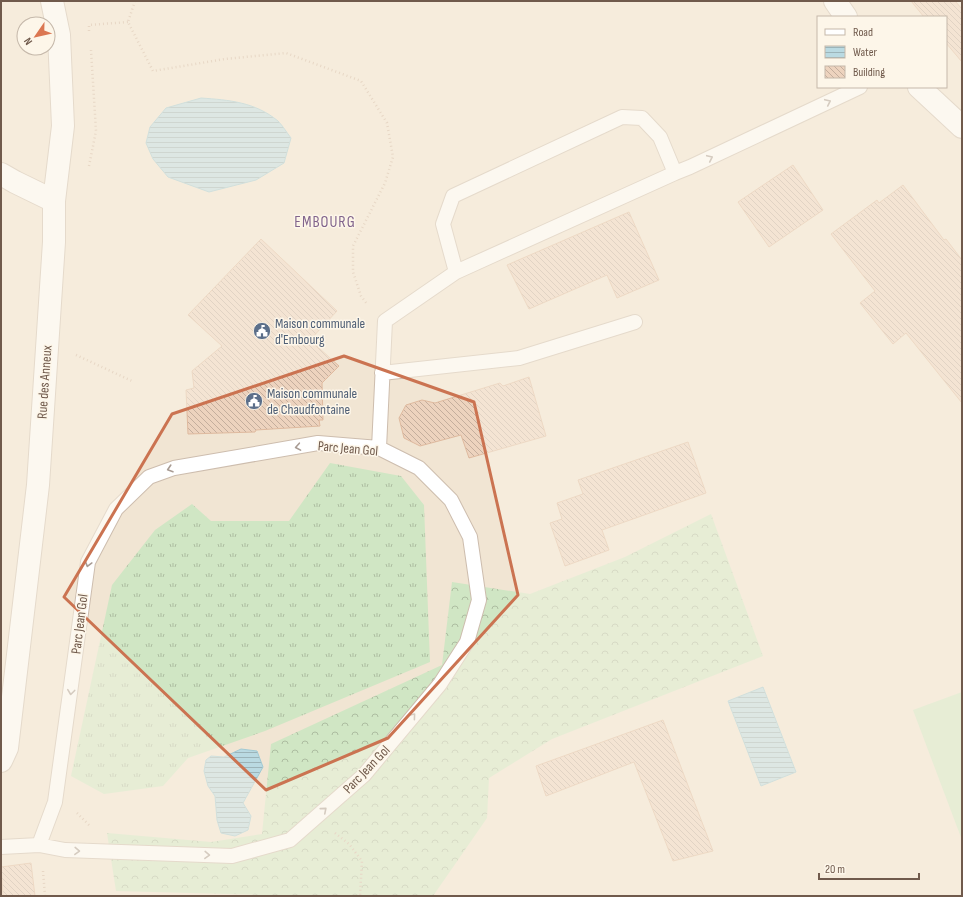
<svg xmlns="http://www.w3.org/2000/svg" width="963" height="897" viewBox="0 0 963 897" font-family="'Sofia Sans Condensed',sans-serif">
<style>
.residential{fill:#f1e5d3;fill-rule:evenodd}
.grass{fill:url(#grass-tufts)}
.forest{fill:url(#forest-crowns)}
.garden{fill:#d0e6c4}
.water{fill:url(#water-rules);stroke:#a1c9d3}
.building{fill:url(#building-back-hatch);stroke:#dfba9f}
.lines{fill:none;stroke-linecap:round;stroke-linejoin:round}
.service-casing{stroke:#cdbdae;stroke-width:16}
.minor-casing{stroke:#cdbdae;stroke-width:24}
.path{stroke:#d2b6a1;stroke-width:2.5;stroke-dasharray:1 3;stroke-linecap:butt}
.service{stroke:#fff;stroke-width:14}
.minor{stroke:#fff;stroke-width:22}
.oneway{stroke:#a99c94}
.marked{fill:none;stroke:#cb7351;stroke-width:3;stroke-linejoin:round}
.labels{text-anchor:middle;stroke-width:3;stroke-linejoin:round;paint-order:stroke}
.service-label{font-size:14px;fill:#4e5e75;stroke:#fdf6e9;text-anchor:start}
.street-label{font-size:14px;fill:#705a4c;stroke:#fdf6e9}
.quarter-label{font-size:16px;letter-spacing:1px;fill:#81648c;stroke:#fdf6e9}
</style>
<defs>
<pattern id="grass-tufts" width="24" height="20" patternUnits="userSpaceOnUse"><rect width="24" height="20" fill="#d0e6c4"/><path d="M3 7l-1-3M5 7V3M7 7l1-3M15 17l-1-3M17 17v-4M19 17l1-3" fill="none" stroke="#adbda1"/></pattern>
<pattern id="forest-crowns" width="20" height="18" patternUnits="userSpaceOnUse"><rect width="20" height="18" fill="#d0e6c4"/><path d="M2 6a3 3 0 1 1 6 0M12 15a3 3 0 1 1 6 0" fill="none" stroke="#adbda1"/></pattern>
<pattern id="water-rules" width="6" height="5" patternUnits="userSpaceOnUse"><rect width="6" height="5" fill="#badae2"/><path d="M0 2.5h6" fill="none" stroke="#9cb4b9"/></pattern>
<pattern id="building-back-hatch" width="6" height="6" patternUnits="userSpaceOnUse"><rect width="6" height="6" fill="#edd3be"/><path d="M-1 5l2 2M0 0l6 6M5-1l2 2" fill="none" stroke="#c4ae9d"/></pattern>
</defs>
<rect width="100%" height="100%" fill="#faf2e4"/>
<path class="residential" d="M1,1H962V896H1ZM818,17H946V87H818ZM24,24H48V48H24Z"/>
<path class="grass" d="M330,463L401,476L424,505L430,662L265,731L188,758L163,786L104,794L71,776L112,585L155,530L192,504L211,521H289Z"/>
<path class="forest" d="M711,514L763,656L552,739L489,778L487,818L433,896H299L116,891L107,833L211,842L262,834L271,744L442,665L452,582L530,594L625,557Z"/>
<path class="garden" d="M962,692V840L913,710Z"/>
<path class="water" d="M201,98C229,100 255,102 278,121C283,126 287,133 291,138L284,163L256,180L209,192L168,177L153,159L146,143L150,127L166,108Z
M763,687L796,772L761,786L728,701Z
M241,749L257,751L263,767L243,803L251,816L248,830L235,836L221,833L217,820L215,796L208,786L204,771L206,760L211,756L224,757Z"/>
<path class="building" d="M911,1H955L962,9V62L946,43V17H924Z
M793,165L823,210L769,247L738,202Z
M903,185L944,240L946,239L962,260V403L906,333L893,344L860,303L875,291L831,234L877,200L879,203Z
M629,212L659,280L617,298L607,275L529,309L507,265Z
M261,239L337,311L310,340L339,366L322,383L323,420H319L320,426L256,430L255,432L188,434L186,390L194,388L192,371L222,346L188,315Z
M529,377L546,436L469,458L461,435L420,446L404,438L399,418L406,405L422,400L435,403L500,383L503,386Z
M688,442L706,493L602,530L609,550L565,566L550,523L562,519L557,503L583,494L578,480Z
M663,720L713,851L673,861L634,762L546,796L536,766Z
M31,863L35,896H3L1,867Z"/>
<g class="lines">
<defs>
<path id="service" d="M456,272L443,224L453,196L622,117L642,118L660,137L675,173
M382,373L519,358L635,322
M379,448L385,321L456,272L675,173L690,167L860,87
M1,847L39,845L65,850L232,856L290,840L364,775L440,684L467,642L479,600L470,537L451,500L419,468L379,448L318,443L174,468L149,477L116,509L88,562L55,802L39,845"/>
<path id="minor" d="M835,1L846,17
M919,87L962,127
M1,174L15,182L54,201
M1,761L7,748L38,485L54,242V201L63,126L59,35L52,1"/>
</defs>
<use href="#service" class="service-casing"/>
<use href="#minor" class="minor-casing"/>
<path class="path" d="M135,1L128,22L153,71L225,59L286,53L361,81L387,123L393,157L385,183L353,246V272L361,296L367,304
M89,31V25L128,22
M89,166L96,131L91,50
M76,355L132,381
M77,813L90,826
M335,833L349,844L362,861L360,896
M43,871L45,896"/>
<use href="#service" class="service"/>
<use href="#minor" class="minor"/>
</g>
<defs><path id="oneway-chevron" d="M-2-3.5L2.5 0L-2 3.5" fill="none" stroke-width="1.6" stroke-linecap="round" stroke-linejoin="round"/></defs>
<g class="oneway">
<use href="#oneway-chevron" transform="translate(828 102) rotate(-25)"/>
<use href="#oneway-chevron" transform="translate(710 158) rotate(-25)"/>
<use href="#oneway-chevron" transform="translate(298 447) rotate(170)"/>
<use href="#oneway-chevron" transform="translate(170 469) rotate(162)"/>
<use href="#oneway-chevron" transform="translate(88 564) rotate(105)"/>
<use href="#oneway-chevron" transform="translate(71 692) rotate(97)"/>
<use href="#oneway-chevron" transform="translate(413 716) rotate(-50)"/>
<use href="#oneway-chevron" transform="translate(324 810) rotate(-41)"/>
<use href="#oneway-chevron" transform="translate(77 851) rotate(2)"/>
<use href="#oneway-chevron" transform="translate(207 855) rotate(2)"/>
</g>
<path d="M0 0H963V897H0ZM344,356L474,402L518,595L388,738L266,790L64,597L172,414Z" fill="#faf2e4" fill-opacity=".55" fill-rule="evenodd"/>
<path class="marked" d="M344,356L474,402L518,595L388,738L266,790L64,597L172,414Z"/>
<defs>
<symbol id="civic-disc" viewBox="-11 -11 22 22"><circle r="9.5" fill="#5c6f8a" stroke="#fdf6e9"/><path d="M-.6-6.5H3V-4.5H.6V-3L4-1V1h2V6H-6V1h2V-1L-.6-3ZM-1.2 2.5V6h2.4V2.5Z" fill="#fff"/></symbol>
</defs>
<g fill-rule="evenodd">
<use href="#civic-disc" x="252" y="321" width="20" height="20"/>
<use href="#civic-disc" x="244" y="391" width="20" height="20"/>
</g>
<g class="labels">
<g class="service-label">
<text x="275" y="328">Maison communale<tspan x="275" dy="16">d'Embourg</tspan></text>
<text x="267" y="398">Maison communale<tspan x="267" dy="16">de Chaudfontaine</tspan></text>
</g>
<g class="street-label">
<text transform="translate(44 382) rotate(-86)" y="5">Rue des Anneux</text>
<text transform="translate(348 448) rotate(5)" y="5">Parc Jean Gol</text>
<text transform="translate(79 624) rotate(-83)" y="5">Parc Jean Gol</text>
<text transform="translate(366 769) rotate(-46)" y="5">Parc Jean Gol</text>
</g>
<g class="quarter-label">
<text x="325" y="227">EMBOURG</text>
</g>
</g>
<rect width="963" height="897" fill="none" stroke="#705a4c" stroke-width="4"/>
<rect x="817" y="16" width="130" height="72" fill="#fdf6e9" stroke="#c5b8aa"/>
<rect x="825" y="29" width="20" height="6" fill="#ffffff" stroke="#c5b8aa"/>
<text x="853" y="36" font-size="12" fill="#705a4c">Road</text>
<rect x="825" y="46" width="20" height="12" fill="url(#water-rules)" stroke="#c5b8aa"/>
<text x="853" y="56" font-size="12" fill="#705a4c">Water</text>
<rect x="825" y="66" width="20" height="12" fill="url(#building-back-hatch)" stroke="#c5b8aa"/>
<text x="853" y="76" font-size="12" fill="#705a4c">Building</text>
<g transform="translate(36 36) rotate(236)"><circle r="19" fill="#fdf6e9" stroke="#c5b8aa"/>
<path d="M0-3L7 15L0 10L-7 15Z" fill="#db7752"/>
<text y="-6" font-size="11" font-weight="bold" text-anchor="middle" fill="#705a4c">N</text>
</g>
<path d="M819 873v6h100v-6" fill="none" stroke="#705a4c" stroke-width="2"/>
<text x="825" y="873" font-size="12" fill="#705a4c" stroke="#fdf6e9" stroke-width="3" paint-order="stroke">20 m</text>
</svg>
